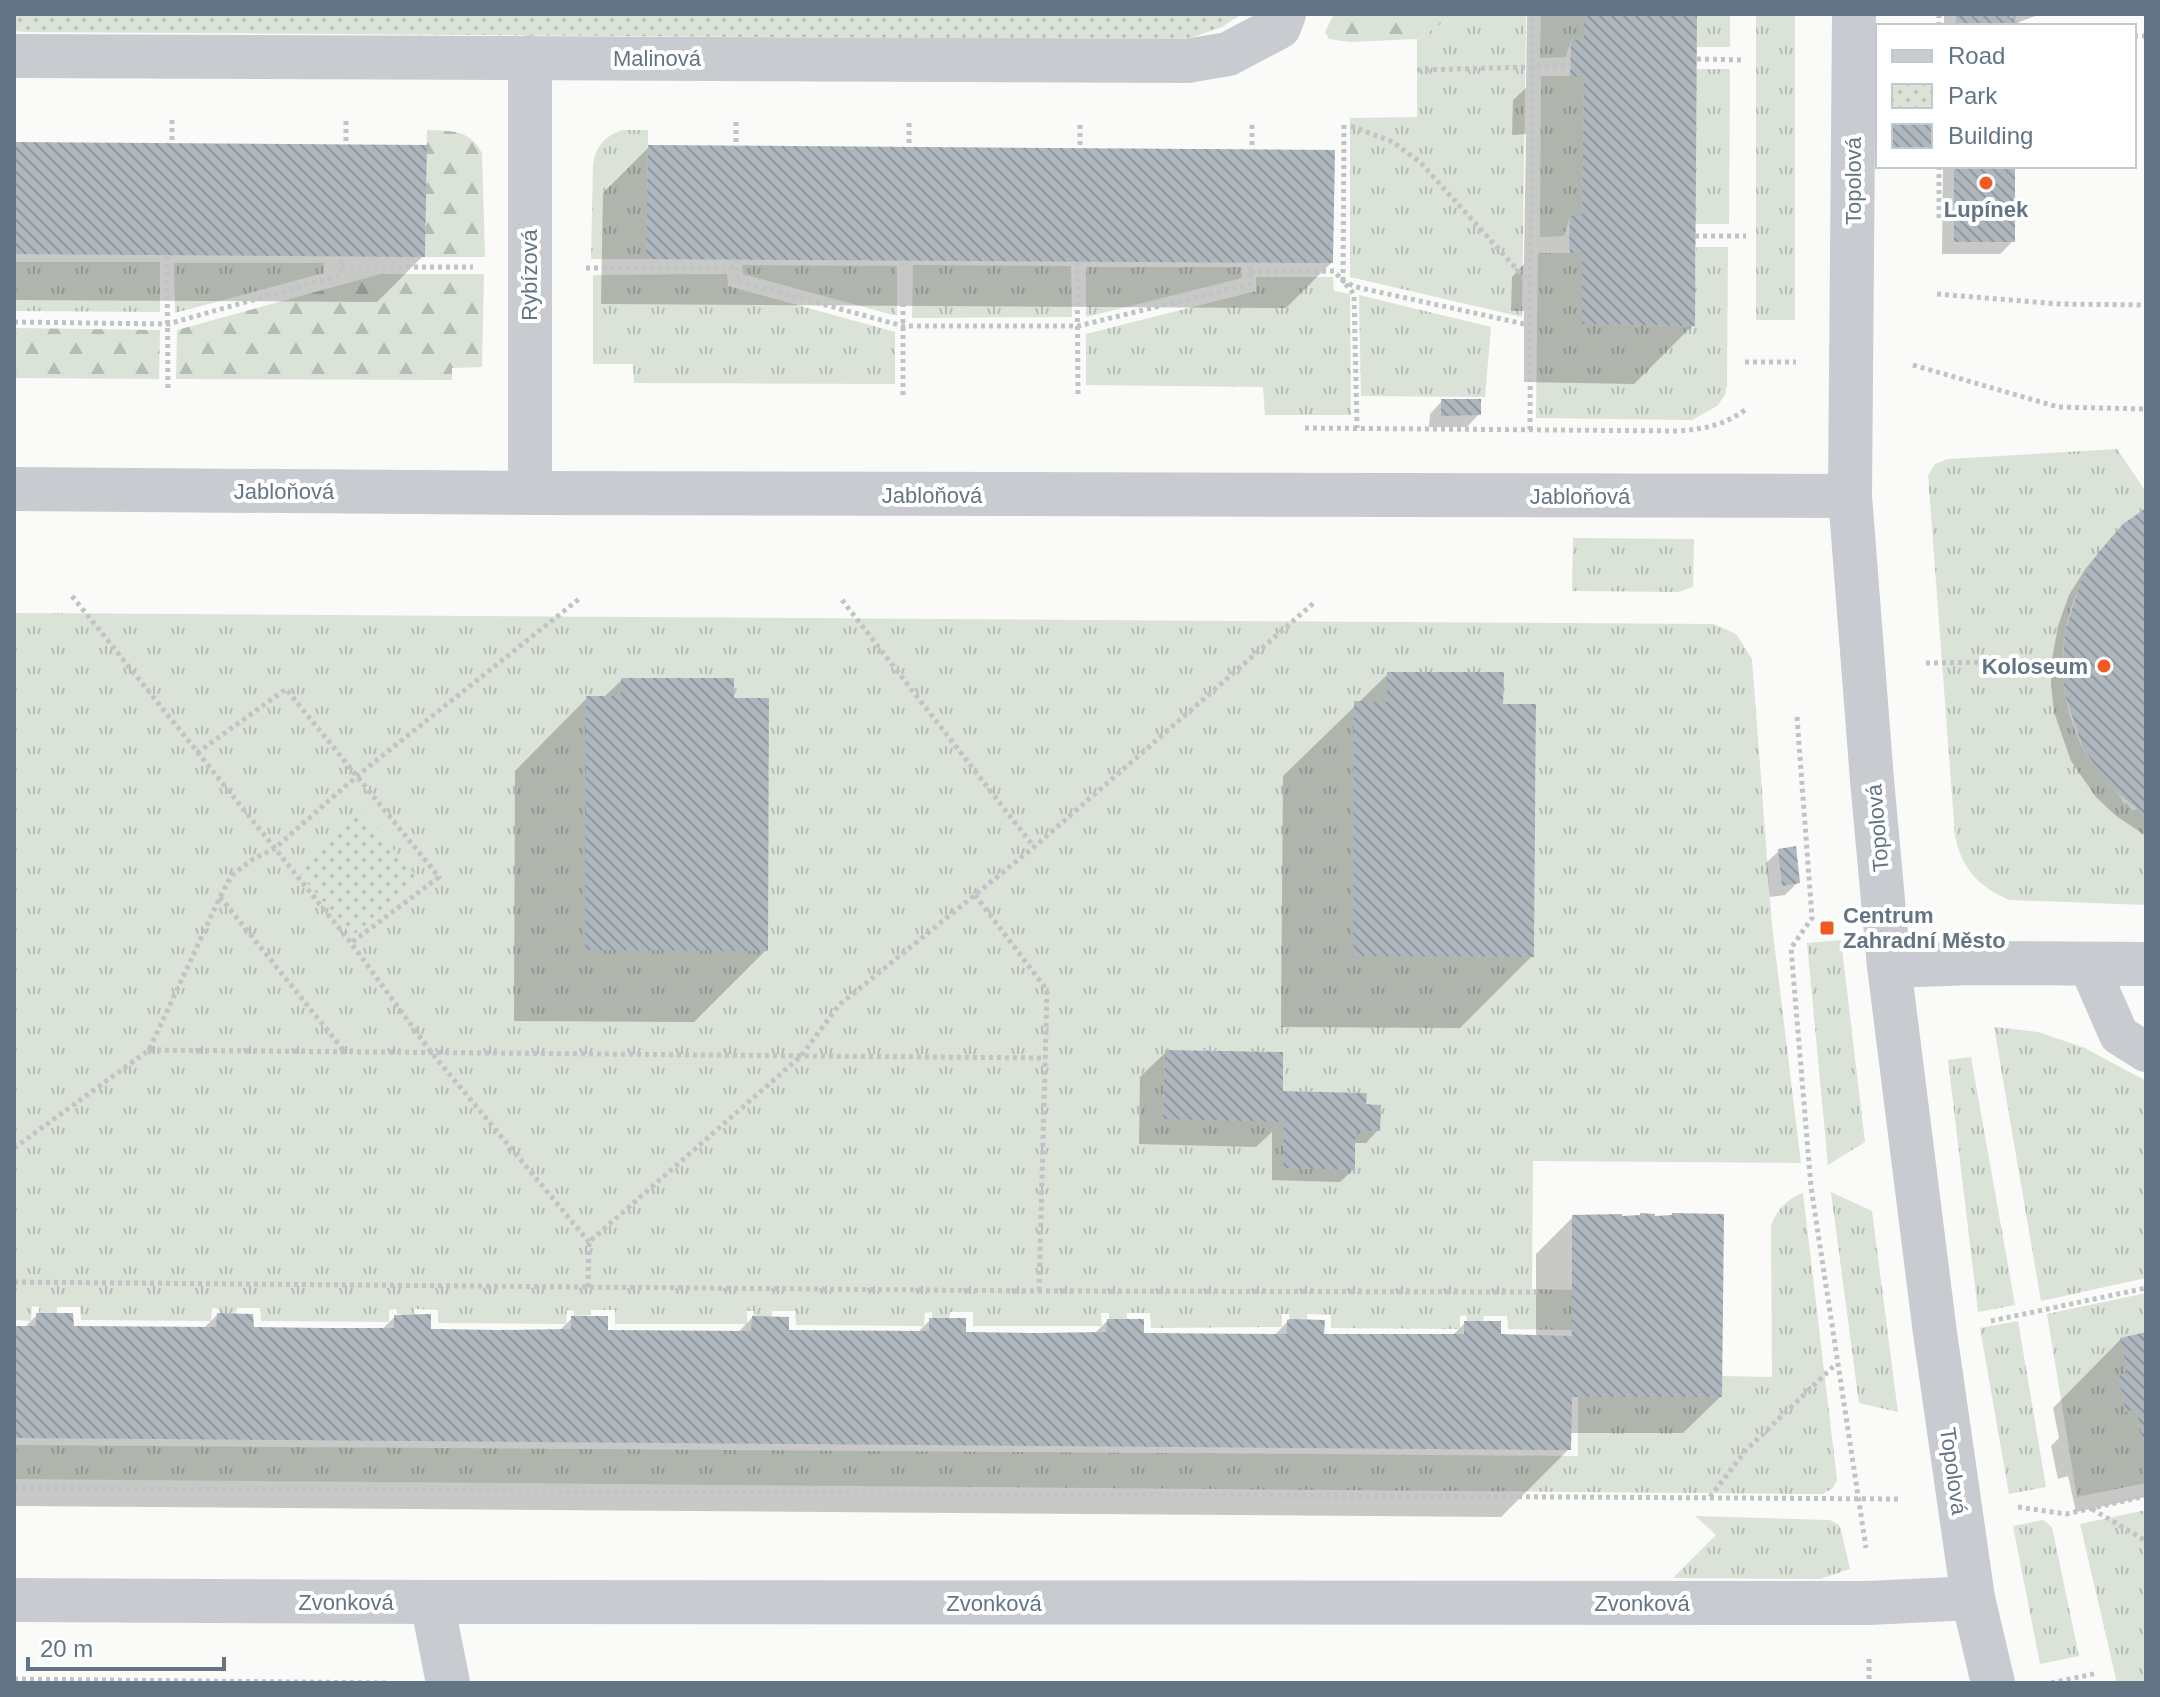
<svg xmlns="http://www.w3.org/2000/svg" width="2160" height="1697" viewBox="0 0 2160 1697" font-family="Arial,sans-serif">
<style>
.grass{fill:url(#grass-tufts);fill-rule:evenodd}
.forest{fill:url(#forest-firs)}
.park{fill:url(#park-dots)}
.shadow{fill:#0003}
.building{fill:url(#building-back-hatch)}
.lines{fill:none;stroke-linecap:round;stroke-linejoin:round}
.path{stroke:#c1c4c6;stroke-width:5;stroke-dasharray:4 4;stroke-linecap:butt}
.service{stroke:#c8ccd0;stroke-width:40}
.minor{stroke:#c8ccd0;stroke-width:44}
.tertiary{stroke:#c8ccd0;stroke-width:44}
.poi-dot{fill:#f05921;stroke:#fff;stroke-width:3}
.labels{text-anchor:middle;stroke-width:8;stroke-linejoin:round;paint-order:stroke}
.street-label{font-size:22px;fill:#637585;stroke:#fff}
.poi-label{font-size:22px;font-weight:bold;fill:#637585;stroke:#fff}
</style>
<defs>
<pattern id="grass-tufts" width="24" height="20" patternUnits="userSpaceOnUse" patternTransform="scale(2)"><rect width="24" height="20" fill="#dbe2d8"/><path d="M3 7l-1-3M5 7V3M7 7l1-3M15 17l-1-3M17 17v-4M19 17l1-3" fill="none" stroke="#b5bcb5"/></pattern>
<pattern id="forest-firs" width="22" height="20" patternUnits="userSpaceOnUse" patternTransform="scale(2)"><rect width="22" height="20" fill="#dbe2d8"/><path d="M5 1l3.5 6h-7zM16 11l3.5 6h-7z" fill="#b5bcb5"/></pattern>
<pattern id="park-dots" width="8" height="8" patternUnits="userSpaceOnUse" patternTransform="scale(2)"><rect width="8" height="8" fill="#dbe2d8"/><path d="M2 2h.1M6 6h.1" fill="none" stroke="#b5bcb5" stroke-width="1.8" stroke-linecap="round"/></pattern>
<pattern id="building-back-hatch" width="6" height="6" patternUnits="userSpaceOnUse" patternTransform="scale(2)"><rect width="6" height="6" fill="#aeb7bd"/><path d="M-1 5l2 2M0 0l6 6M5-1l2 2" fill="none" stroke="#91999f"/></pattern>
</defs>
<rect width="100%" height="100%" fill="#fafaf8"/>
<path class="grass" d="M1457,14H1526L1522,317L1350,277V118L1417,117V39Z
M1541,14H1584V39L1571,40L1566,57L1540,58Z
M1697,14H1730V47H1697Z
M1756,14H1795V320H1756Z
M1696,69H1730L1729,224H1695Z
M1541,76H1584L1582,216H1570L1564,236L1540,237Z
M622,130H648L646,259H591L593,164C597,145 604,137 622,130Z
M1696,247H1728L1727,384L1725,395L1717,406L1692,420L1536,418L1538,253H1582V324L1694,326Z
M14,262H160V312L14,311Z
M174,263H324V273L175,313Z
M742,265L897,266V316L743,274Z
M913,265L1071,266L1072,317L912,318Z
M1086,267H1241L1242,278L1086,317Z
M727,274L728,286L895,332V384L634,383L633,364H593V275Z
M1256,277H1333L1334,291L1350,294L1351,415H1265L1263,387L1086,385V334L1256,291Z
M1359,295L1491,327L1485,397L1361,396Z
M2117,449L2146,492V508C2068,564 2040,658 2082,747C2090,763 2123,797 2124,804L2127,803L2133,811L2136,809L2146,816V905L2009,900C1978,886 1962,869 1955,836L1928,475L1935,464L1948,459Z
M1573,538L1694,539L1693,587L1679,592L1572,591Z
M14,613L1714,624L1736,634L1752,659L1772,925L1801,1163L1533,1161L1532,1289L1573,1290L1572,1330L1508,1329L1507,1316H1484L1483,1321H1467L1466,1315L1460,1316V1329L1331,1328V1315L1307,1314V1320L1290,1319L1289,1314H1282V1327L1151,1328L1150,1313H1127V1319H1109V1313H1101L1102,1326H973V1312H950L949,1318H932V1312L925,1313L924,1326L796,1325L795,1311H772V1317L754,1316V1311H747V1324H615V1310H591V1315L574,1316V1311L567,1310L566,1324L438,1323V1310L414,1309V1315L397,1314L396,1309L389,1310V1322L261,1321L260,1308H237L236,1313L220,1314L219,1309L212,1308L211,1321L81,1320L80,1307H57V1313H39V1307L32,1306L31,1321L14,1320ZM1388,672H1503V704H1536L1534,957L1353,955L1354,702H1387ZM622,678H734V698H769L767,951L621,696ZM1165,1050L1283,1052V1091L1366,1093V1104L1381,1105L1355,1131V1170L1284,1168V1122L1281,1121L1163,1119Z
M1841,940L1865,1142L1828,1165L1807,943Z
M1994,1027L2038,1032L2085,1048L2146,1081V1278L2041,1301Z
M1971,1057L2015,1305L1978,1312L1948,1060Z
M1831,1192L1872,1211L1898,1412L1859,1403Z
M1803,1193L1837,1480L1832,1489L1822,1494L14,1479V1445L1578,1456V1397H1721L1722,1376L1772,1377L1771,1226C1777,1209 1786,1200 1803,1193Z
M2146,1293V1332L2120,1338L2128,1373L2118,1376L2126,1411L2136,1409L2144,1445H2146V1483L2077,1497L2047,1314Z
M2018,1321L2046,1487L2009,1494L1980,1328Z
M2146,1510V1683H2117L2080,1524Z
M1695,1516L1830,1520L1839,1525L1841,1530L1850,1569L1820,1579L1673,1578L1716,1535Z
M2043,1520L2052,1527L2079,1656L2040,1664L2013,1526Z"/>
<path class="forest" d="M1334,14H1457L1417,39L1350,42L1329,39L1325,32Z
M427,130C452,131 469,129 482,153L485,257H425Z
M381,274H484L482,367L452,368V380L176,379L177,330Z
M14,328L160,330L159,379L14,378Z"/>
<path class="park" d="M14,14H1242L1222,27L1185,40L27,32L14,31Z
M362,812L419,879L352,936L295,868Z"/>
<path class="shadow" d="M1527,14H1695L1693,325L1634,384L1524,382V311H1511L1512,277L1524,264L1526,134L1512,135L1513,100L1526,88Z
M1944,14H2041L2014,24V26H1944Z
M14,145L423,256L377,302L14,300Z
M649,147L1332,262L1286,308L601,304L603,193Z
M1943,166H2013V241L2000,254H1942Z
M1442,401L1479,414L1467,427H1429L1430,414Z
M2146,510V836L2115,815L2096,797L2071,761L2054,712L2051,685V665L2058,626L2069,595L2086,568L2111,539Z
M1388,674L1501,706L1532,956L1460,1028L1281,1027L1283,776Z
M622,680L732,700L766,950L694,1022L514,1021L515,771L587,698H603Z
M1779,851L1798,882L1785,895L1770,897L1766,863Z
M1166,1052L1282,1093L1364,1106L1378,1130L1366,1143H1353V1170L1340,1182L1272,1180V1132L1256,1147L1139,1144L1140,1077Z
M1573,1217L1720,1397L1683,1433H1569V1449L1501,1517L14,1506V1328H24L37,1315L72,1328L203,1329L217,1315L252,1329L381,1330L395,1317L429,1331H559L572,1318L606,1332H738L752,1318L788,1332L917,1333L930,1320L964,1334H1094L1107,1321L1142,1335L1274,1336L1288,1321L1322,1336H1452L1465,1323L1499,1336L1536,1337V1254Z
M2146,1334V1497L2076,1512L2068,1476L2058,1479L2051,1446L2059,1438L2053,1408L2121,1339Z"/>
<path class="building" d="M1584,14H1697L1695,326L1582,324V253H1570L1569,242L1570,216H1582L1584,76L1570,77L1571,40L1584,39Z
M1956,14H2016V26H1956Z
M14,142L427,145L425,257L14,254Z
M648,145L1335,150L1333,263L646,259Z
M1954,166H2015V242H1954Z
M1441,399H1481V415L1441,416Z
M2146,508V816L2108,785L2083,748L2066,698L2062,671L2065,632L2081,581L2098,553L2123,524Z
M1387,672H1504L1503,704H1536L1534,957L1353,956L1354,701L1387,702Z
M621,678H734V698H769L768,951L585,950L586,696H621Z
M1796,846L1800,883L1782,886L1778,849Z
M1165,1050L1283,1052V1091L1367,1093L1366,1104L1381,1105L1380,1131H1355V1170L1283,1168L1284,1122L1163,1119Z
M1640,1213L1655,1214V1216L1672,1215V1213L1724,1214L1722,1397H1572L1571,1450L14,1438V1326H36V1313H73L74,1326L216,1327L217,1313L253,1314L254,1327L324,1328H394V1315L431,1314V1329L499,1330L571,1329V1316H608V1330L751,1331L752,1316H754L789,1317V1330L929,1331V1318H966V1332L1034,1333L1106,1332L1107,1319H1144V1333L1287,1334V1320L1290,1319L1325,1320L1324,1334H1464V1321H1501V1334L1572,1336V1215L1622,1214V1216L1640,1215Z
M2146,1332V1449H2145L2136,1409L2126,1412L2118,1376L2128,1373L2120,1338Z"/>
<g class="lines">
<path class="path" d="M1939,14V26
M2010,14L2022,26
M2134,36H2146
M1697,59L1745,60
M1417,70L1571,66
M172,120V143
M346,121V145
M736,122V147
M909,123V147
M1080,125V148
M1252,125V149
M1344,125L1343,281L1354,294L1357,428
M1351,126L1393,142L1421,163L1530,284
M1939,166V220
M1695,236H1746
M167,256L168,390
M737,259V281L903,326H1078L1250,284V262
M1077,262L1078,395
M342,267H473
M586,268L737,267
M1250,272L1334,271L1343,281L1356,287L1529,325
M1937,294L2059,304L2146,305
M14,322L168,324L341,275V257
M1745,362H1796
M1913,365L2058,407L2146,409
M903,395V261
M1305,428L1677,431C1704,429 1722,426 1745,410
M1530,430L1532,14
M72,596L351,943L431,1052L589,1242
M842,600L1034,847
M1926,663L2063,661
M1797,717L1812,918L1791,948L1811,1187L1866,1548
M197,753L286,689L439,877L351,943
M975,895L1047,990L1039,1291
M220,897L345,1052
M149,1050L1046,1058
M14,1148L149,1050L220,897L232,875L253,859L274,849L357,776L579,599
M14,1282L1039,1291L1537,1292
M588,1287L589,1242L801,1056L839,1005L1034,847L1316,601
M1991,1321L2146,1288
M14,1488L1901,1499
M1710,1497L1746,1450L1836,1364
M2018,1507L2066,1514L2146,1496
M2092,1509L2146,1541
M1869,1659V1683
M14,1679L389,1683
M2051,1683L2098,1673"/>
<path class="service" d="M2088,964L2119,1035L2146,1052"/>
<path class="minor" d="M14,56L1187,61L1228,54L1279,27L1284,14
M530,57V493
M1889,966L1974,963L2146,964
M14,1600L432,1602L1868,1603L1973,1598
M432,1602L448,1683"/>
<path class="tertiary" d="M1854,14L1850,496L1872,780L1889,966L1935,1333L1973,1598L1993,1683
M14,489L530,493L1850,496"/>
</g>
<g class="poi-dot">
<circle cx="1986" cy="183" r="8"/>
<circle cx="2104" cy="666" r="8"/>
<rect x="1819" y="920" width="16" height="16" rx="4"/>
</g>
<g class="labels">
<g class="street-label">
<text x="657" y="66">Malinová</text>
<text transform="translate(1853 181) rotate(-90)" y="8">Topolová</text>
<text transform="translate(529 275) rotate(-90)" y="8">Rybízová</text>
<text x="284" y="499">Jabloňová</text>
<text x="932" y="503">Jabloňová</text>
<text x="1580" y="504">Jabloňová</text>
<text transform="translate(1877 828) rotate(-95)" y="8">Topolová</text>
<text transform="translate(1954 1471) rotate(82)" y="8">Topolová</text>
<text x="346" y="1610">Zvonková</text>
<text x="994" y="1611">Zvonková</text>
<text x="1642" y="1611">Zvonková</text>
</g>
<g class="poi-label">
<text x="1986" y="217">Lupínek</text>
<text x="2088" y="674" text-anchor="end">Koloseum</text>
<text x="1843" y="923" text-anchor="start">Centrum<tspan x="1843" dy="25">Zahradní Město</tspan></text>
</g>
</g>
<rect width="2160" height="1697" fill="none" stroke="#637585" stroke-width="32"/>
<rect x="1876" y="24" width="260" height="144" fill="#ffffff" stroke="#c1c8ce" stroke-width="2"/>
<rect x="1892" y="50" width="40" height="12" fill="#c8ccd0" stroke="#c1c8ce" stroke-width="2"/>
<text x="1948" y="64" font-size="24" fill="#637585">Road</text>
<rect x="1892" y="84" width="40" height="24" fill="url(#park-dots)" stroke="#c1c8ce" stroke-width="2"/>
<text x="1948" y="104" font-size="24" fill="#637585">Park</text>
<rect x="1892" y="124" width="40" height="24" fill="url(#building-back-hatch)" stroke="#c1c8ce" stroke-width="2"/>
<text x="1948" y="144" font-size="24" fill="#637585">Building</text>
<path d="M28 1657v12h196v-12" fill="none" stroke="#637585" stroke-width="4"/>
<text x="40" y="1657" font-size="24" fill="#637585" stroke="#ffffff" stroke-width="6" paint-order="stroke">20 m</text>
</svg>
